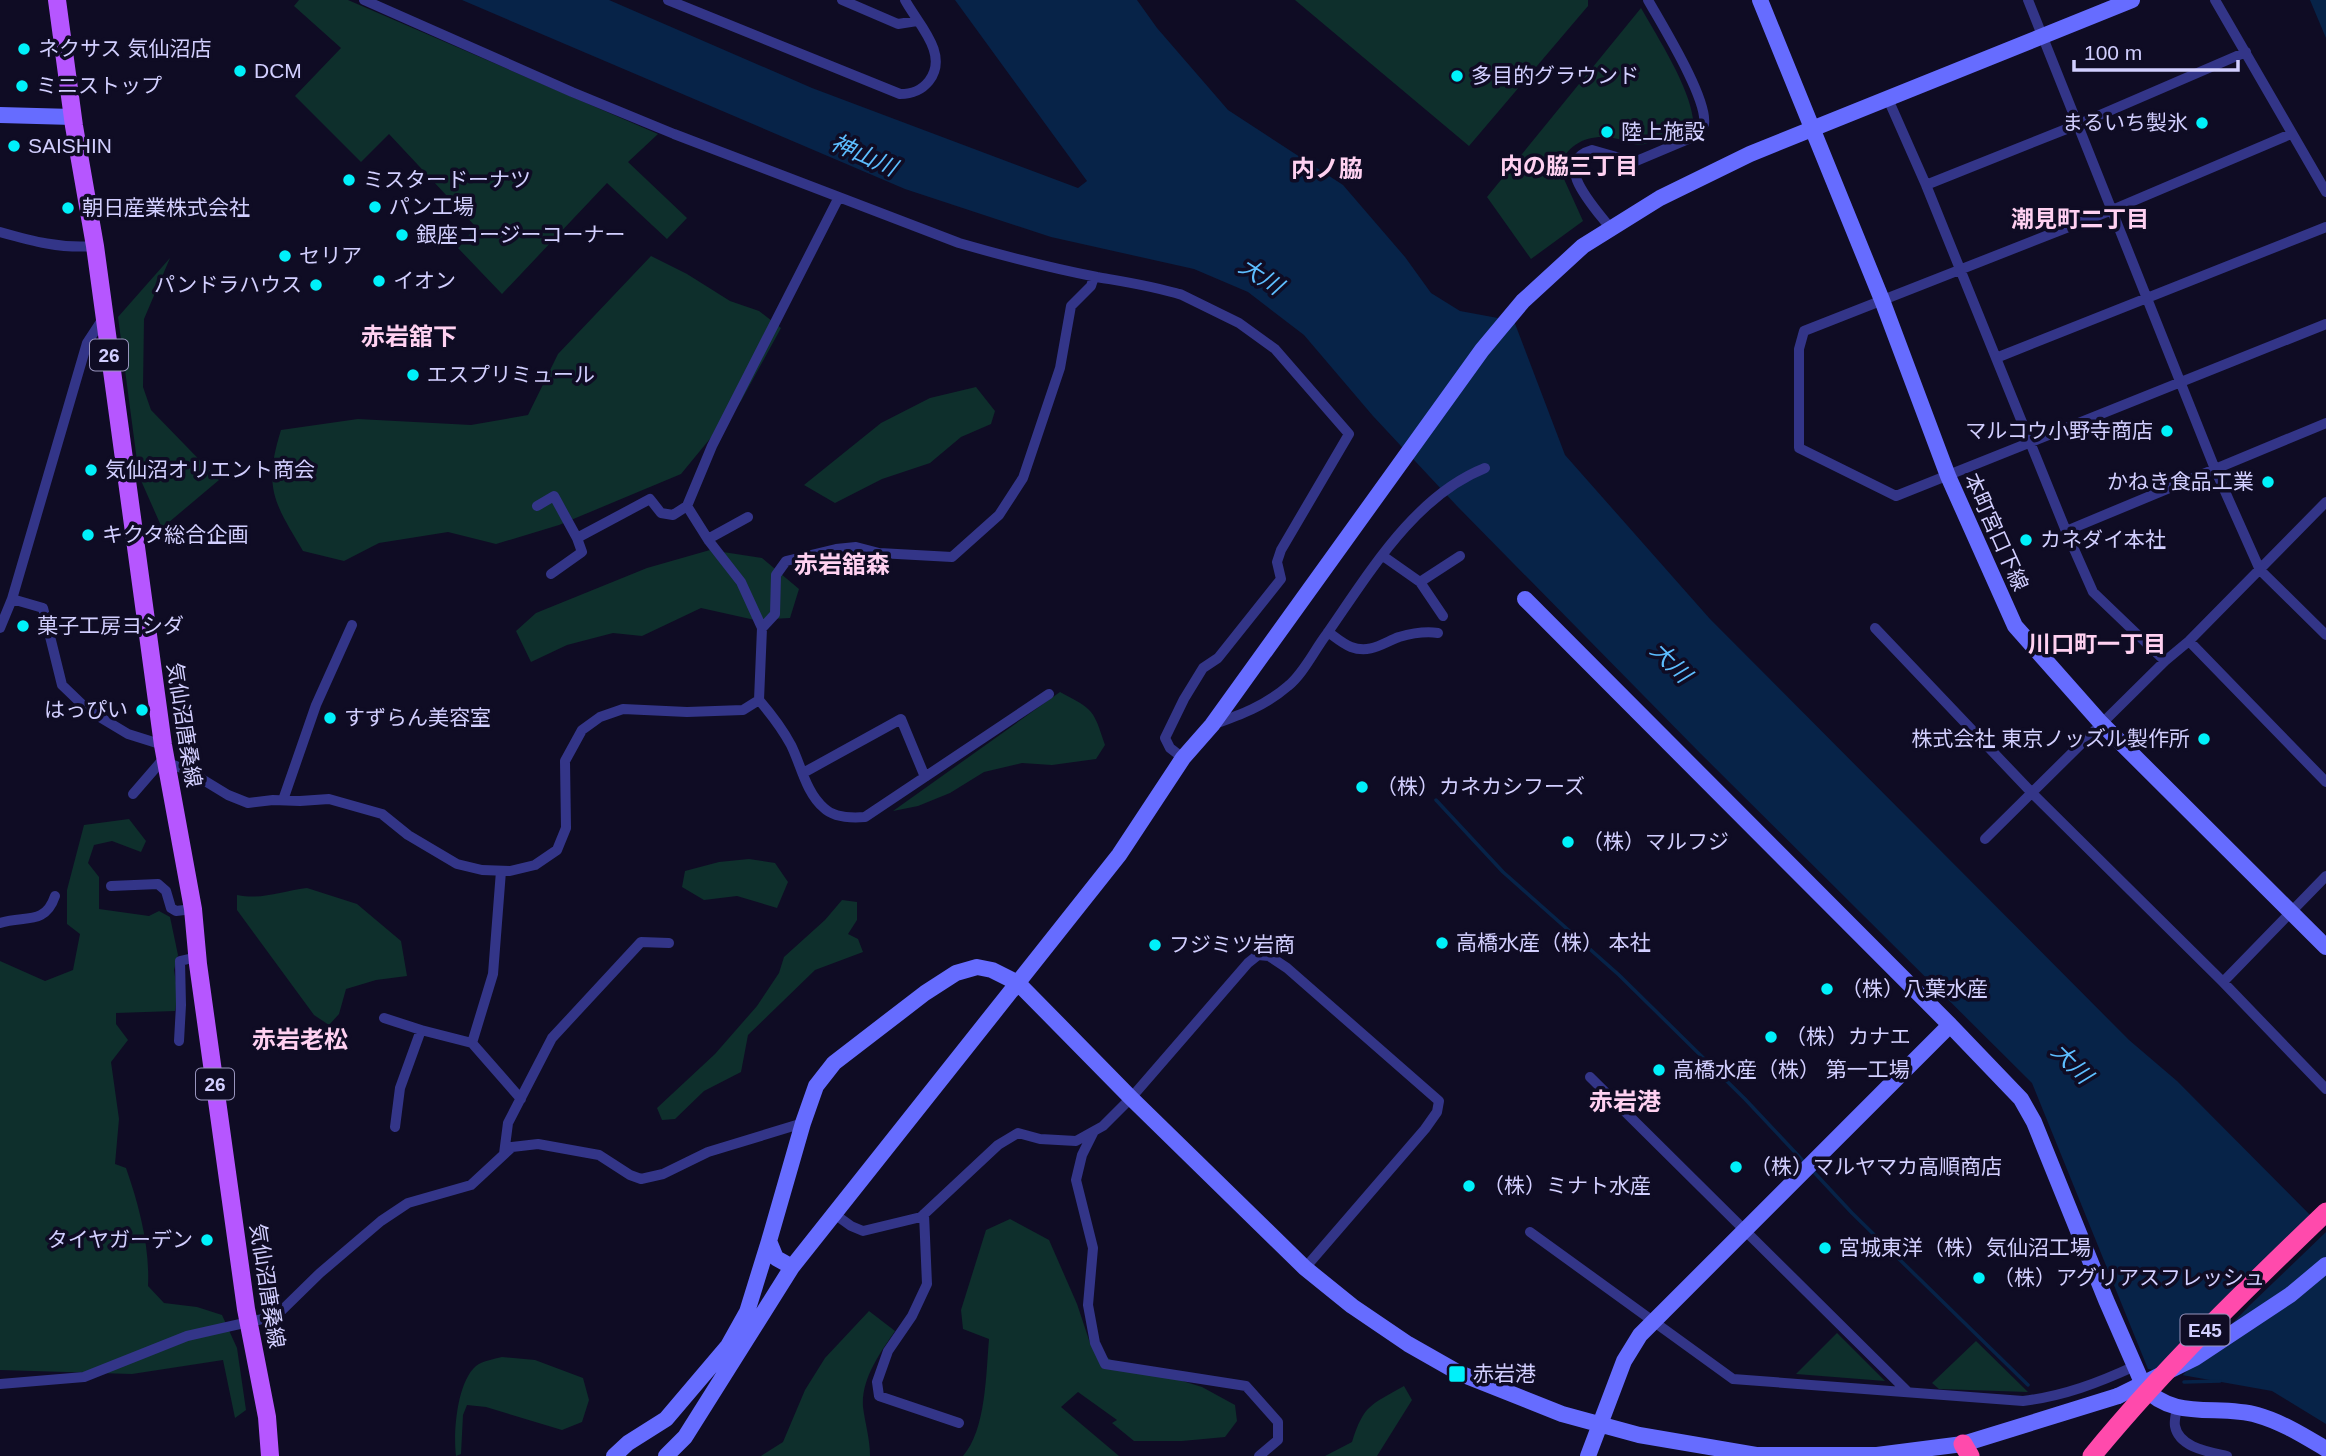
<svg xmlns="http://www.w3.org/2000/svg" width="2326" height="1456" viewBox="0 0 2326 1456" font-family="Helvetica,'Noto Sans JP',sans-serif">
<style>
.green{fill:#0e2f2c}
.water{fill:#072348}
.pier{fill:#0f0c24}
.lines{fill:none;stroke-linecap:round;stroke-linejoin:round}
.stream{stroke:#072348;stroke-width:3.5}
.street{stroke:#333588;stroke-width:10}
.secondary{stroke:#666cff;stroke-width:16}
.primary{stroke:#b656ff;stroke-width:18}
.highway{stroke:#ff4aac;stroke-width:19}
.secondary-bridge{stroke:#666cff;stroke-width:16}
.highway-bridge{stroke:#ff4aac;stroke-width:19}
.poi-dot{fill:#00f1fa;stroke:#0f0c24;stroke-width:2.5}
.labels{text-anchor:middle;stroke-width:7;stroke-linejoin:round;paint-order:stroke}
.shield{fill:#0f0c24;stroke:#9894bd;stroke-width:2}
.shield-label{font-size:19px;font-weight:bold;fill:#d2cfff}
.poi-label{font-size:21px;fill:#d2cfff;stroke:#0f0c24;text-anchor:start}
.street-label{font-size:21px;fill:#d2cfff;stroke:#0f0c24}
.water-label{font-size:23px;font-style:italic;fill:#5dbeff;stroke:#0f0c24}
.neighbourhood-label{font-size:23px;font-weight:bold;fill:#ffd1f1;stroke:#0f0c24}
.quarter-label{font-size:24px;font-weight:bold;fill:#ffd1f1;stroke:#0f0c24}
</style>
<rect width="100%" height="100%" fill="#0f0c24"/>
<path class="green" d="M299,0H348L658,134L628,162L687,218L667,239L607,183L502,294L458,248L476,227L389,134L361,162L295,96L341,48L294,6Z
M1295,0H1588V6L1469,146Z
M1641,8C1658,38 1689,86 1693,119C1683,128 1651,145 1638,145C1633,145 1627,141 1622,140C1596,132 1568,139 1559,168L1583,221L1531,259L1487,197Z
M651,256L687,274L730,301L759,311L781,328L741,401L681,474L559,525L496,544L448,532L379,543L344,561L303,551C274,502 263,488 281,430L358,419L471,425L528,415L558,354Z
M170,258L144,319L143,387L151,410L219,480L162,528L139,476L118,317Z
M976,387L995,411L991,424L961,437L930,463L882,479L835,503L804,485L881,423L930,398Z
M710,550L762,558L799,589L790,618L755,620L701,608L642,636L613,633L567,645L531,662L516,631L536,613L647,568Z
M1060,692C1094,710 1093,709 1105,745L1096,759L1052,765L1022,763L984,772L950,793L918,806L893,811Z
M129,819L146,841L141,852L112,841L94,845L88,863L99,877V909L149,916L159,911L170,917L178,955L174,970L178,995L175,1011L116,1013V1024L128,1040L111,1062L119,1119L115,1164L126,1168C139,1205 150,1247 148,1286L164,1303L197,1307L222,1315L237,1348L246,1410L235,1418L223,1360L132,1374L0,1370V961L45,981L73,970L80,934L67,924V890L84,825Z
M749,859L775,863L788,882L777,908L737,896L704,900L682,887L685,871L719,862Z
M307,888L357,904L401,941L407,976L376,980L346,989L339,1014L329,1025L314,1015L237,910V895C264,900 281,891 307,888Z
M842,900L857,902V920L848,934L858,939L863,952L815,970L748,1035L741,1072L704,1091L675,1119L662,1120L657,1108L715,1054L757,1006L779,973L784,957L825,920Z
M1010,1219L1049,1240L1077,1304L1091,1346L1121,1367L1163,1375L1202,1387L1235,1405L1237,1421L1225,1437L1182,1441H1134L1112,1423L1117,1420L1078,1392L1061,1407L1119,1456H963C986,1430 986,1374 989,1339L963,1329L961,1310L986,1230Z
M869,1311L895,1331C880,1353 861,1379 863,1407C865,1423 870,1439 870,1456H761L783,1442L805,1390L825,1358Z
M1837,1333L1885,1381L1796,1374Z
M1976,1341L2028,1392L1939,1389L1932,1383Z
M502,1357L535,1360L583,1378L589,1400L582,1422L562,1430L486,1407L467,1405L463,1415L461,1454L456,1456C453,1433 457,1382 476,1366C482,1361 494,1359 502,1357Z
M1404,1386L1412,1400L1377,1456H1325L1352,1442C1364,1404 1371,1405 1404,1386Z"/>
<path class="water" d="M462,0H609L812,88L1078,188L1087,181L955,0H1137L1157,28L1228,110L1343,185L1405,257L1431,293L1460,311L1514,321L1565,455L1710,619L2129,1040L2177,1081L2326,1231V1424L2272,1391L2148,1369L2032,1083L1700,753L1457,506L1373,416L1304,335L1248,292L1194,269L1051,237L905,189Z
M2310,0H2326V38Z"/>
<path class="pier" d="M2316,1216L2326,1226V1232L2249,1306L2180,1378L2158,1375Z"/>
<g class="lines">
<path class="stream" d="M1436,800L1503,872L1619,975L1745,1099L1806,1164
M1811,1169L1852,1213L2028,1385
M2184,1382L2220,1381"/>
<path class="street" d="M364,0L572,92L674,134L959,243C1004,256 1051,268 1097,277C1126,282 1154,286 1182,295
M668,0L900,94C912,94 921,91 929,81C950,54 917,23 905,0
M842,0L898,24L917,21
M2028,0L2215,469L2260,570L2326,635
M2215,0L2326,192
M1888,99L1926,185L2066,531L2093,592L2165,661
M2291,134L2112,210L1804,331L1799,349V448L1896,496L2326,324
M1926,185L2079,124L2246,52
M1611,229C1597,210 1549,162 1592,150L1634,162L1691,138L1704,124C1708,99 1662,25 1648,0
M0,232C32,241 61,249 95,246
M1180,294L1239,323L1275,349L1349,434L1281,550L1277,562L1281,579L1218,658L1203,668L1184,699L1165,738L1170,748L1183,758
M1996,358L2326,227
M537,506L554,496L577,538L650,499L661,513L673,515L687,506L709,541L741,582L762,628
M687,506L712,446L839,197
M2066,531L2326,423
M708,539L748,517
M1383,556L1420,582L1443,616
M551,574L582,552L577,538
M1420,582L1460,556
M12,599L43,608L62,685L88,710L128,734L163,745
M0,628L12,599L87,343L104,317
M1875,628L2032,793L2223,982L2326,1089
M1328,632C1335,637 1343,644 1351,647C1370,654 1383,643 1399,637C1413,633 1424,631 1438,633
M2189,641L2326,782
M759,700L762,628L775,614L776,575L786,561L836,549L856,547L879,553L952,557L999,515L1023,478L1060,368L1071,306L1091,286L1094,277
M1212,725C1240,715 1265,706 1288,686C1303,674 1314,651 1326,635C1368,575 1414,496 1485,468
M165,762L187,770L228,795L248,803L273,800L300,801L329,799L382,814L408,835L457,864L482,870L510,871L535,865L557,850L566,828L565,761L582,730L600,717L623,709L687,712L743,710L759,700C771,714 782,728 791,745C801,765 806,793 824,808C834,818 852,818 865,817L1049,694
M803,773L901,719L925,777
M133,794L165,757
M283,800L316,705L352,625
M1985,839L2165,661L2189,641L2326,502
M111,886L158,884L166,891L171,908L176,911L193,909
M0,923C24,915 45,926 55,896
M2223,982L2326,876
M384,1018L421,1030L472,1043L521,1099
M179,1041L181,1005L180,961L197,957
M472,1043L493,974L501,871
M1590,1077L1908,1392
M395,1127L400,1088L421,1030
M1094,1131L1082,1155L1076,1180L1093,1248L1088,1305L1095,1343L1105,1364L1246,1386L1278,1422V1440L1259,1456
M504,1154L508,1123L552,1038L641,942L669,943
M833,1213L851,1226L863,1231L921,1217L998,1145L1018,1133L1040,1139L1076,1141L1103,1126L1131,1098L1248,963L1258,955L1269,956L1287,968L1439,1101L1437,1112L1425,1129L1305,1268
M924,1214L927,1284L912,1316L888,1351L877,1382L879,1396L959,1423
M1530,1232L1733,1379L2023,1401C2064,1396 2098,1383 2135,1366
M0,1384L84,1377L187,1336L276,1316L320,1273L381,1221L408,1203L471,1185L512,1147L538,1144L599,1155L630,1175L641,1179L663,1174L708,1152L803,1123
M2177,1408C2176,1413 2174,1421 2175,1426C2179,1448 2210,1452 2227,1456"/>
<path class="secondary" d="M1760,0L1882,300L1948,476L2015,626L2101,723L2326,947
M0,115L73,117
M1525,599L1950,1025
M792,1267L1119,855L1183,758L1212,725L1482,350L1523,301L1583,246L1660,198L1750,154L2132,0
M614,1456L628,1443L666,1419L728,1346L747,1312L769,1241
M666,1456L685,1437L792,1267L776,1258L769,1241L803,1123L816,1086L834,1063L925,993L956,973L977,967L992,970L1018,983L1131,1098L1305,1268L1352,1306L1408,1344L1459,1373L1562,1414L1639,1435L1756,1455H1877L1963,1444L2118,1396
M1588,1456L1624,1361L1640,1335L1950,1025L2021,1099L2034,1122L2106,1300L2144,1387C2173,1421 2219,1404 2257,1415C2282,1422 2304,1436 2326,1449"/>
<path class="primary" d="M57,0L74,126L95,246L163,745L193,909L198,964L246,1309L267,1417L270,1456"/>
<path class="highway" d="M1963,1444L1970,1456"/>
<path class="secondary-bridge" d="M2118,1396L2195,1358L2290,1295L2326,1265"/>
<path class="highway-bridge" d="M2092,1456C2164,1368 2245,1290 2326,1212"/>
</g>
<g class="poi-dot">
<circle cx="24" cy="49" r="7"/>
<circle cx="240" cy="71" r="7"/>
<circle cx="1457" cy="76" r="7"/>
<circle cx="22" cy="86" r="7"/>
<circle cx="2202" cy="123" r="7"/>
<circle cx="1607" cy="132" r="7"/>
<circle cx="14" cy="146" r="7"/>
<circle cx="349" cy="180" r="7"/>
<circle cx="375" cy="207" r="7"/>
<circle cx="68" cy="208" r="7"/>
<circle cx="402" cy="235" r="7"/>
<circle cx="285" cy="256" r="7"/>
<circle cx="379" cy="281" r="7"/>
<circle cx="316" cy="285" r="7"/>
<circle cx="413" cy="375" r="7"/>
<circle cx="2167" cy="431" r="7"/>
<circle cx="91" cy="470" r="7"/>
<circle cx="2268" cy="482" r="7"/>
<circle cx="88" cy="535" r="7"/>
<circle cx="2026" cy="540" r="7"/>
<circle cx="23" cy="626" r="7"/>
<circle cx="142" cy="710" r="7"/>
<circle cx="330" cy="718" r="7"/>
<circle cx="2204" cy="739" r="7"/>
<circle cx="1362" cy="787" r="7"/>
<circle cx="1568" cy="842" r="7"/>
<circle cx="1442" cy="943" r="7"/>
<circle cx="1155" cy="945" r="7"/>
<circle cx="1827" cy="989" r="7"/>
<circle cx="1771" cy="1037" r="7"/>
<circle cx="1659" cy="1070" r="7"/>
<circle cx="1736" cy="1167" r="7"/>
<circle cx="1469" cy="1186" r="7"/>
<circle cx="207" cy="1240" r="7"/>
<circle cx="1825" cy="1248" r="7"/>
<circle cx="1979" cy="1278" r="7"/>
<rect x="1448" y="1365" width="18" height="18" rx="3.5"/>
</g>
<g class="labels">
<g class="shield">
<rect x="90" y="339.5" width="38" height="31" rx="5"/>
<rect x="196" y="1068.5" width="38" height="31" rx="5"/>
<rect x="2180.5" y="1314.5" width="49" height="31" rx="5"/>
</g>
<g class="shield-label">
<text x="109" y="362">26</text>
<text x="215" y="1091">26</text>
<text x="2205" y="1337">E45</text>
</g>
<g class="poi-label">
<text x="38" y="56">ネクサス 気仙沼店</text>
<text x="254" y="78">DCM</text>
<text x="1471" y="83">多目的グラウンド</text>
<text x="36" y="93">ミニストップ</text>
<text x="2188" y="130" text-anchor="end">まるいち製氷</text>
<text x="1621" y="139">陸上施設</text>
<text x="28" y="153">SAISHIN</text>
<text x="363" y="187">ミスタードーナツ</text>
<text x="389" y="214">パン工場</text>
<text x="82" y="215">朝日産業株式会社</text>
<text x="416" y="242">銀座コージーコーナー</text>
<text x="299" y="263">セリア</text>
<text x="393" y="288">イオン</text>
<text x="302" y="292" text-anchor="end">パンドラハウス</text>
<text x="427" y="382">エスプリミュール</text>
<text x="2153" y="438" text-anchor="end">マルコウ小野寺商店</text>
<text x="105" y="477">気仙沼オリエント商会</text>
<text x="2254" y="489" text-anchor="end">かねき食品工業</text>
<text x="102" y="542">キクタ総合企画</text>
<text x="2040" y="547">カネダイ本社</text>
<text x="37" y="633">菓子工房ヨシダ</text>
<text x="128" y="717" text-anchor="end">はっぴい</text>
<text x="344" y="725">すずらん美容室</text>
<text x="2190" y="746" text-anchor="end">株式会社 東京ノッズル製作所</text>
<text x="1376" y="794">（株）カネカシフーズ</text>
<text x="1582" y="849">（株）マルフジ</text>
<text x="1456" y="950">高橋水産（株） 本社</text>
<text x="1169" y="952">フジミツ岩商</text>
<text x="1841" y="996">（株）八葉水産</text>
<text x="1785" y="1044">（株）カナエ</text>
<text x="1673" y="1077">高橋水産（株） 第一工場</text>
<text x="1750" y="1174">（株）マルヤマカ高順商店</text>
<text x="1483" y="1193">（株）ミナト水産</text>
<text x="193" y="1247" text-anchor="end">タイヤガーデン</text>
<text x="1839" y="1255">宮城東洋（株）気仙沼工場</text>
<text x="1993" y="1285">（株）アグリアスフレッシュ</text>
<text x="1473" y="1381">赤岩港</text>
</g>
<g class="street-label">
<text transform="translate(1996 532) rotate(66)" y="7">本町宮口下線</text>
<text transform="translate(184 725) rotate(81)" y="7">気仙沼唐桑線</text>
<text transform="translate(267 1286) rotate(81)" y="7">気仙沼唐桑線</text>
</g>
<g class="water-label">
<text transform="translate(864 155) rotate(24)" y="8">神山川</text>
<text transform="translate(1261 276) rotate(33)" y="8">大川</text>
<text transform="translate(1671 662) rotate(45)" y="8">大川</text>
<text transform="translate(2072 1063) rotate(45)" y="8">大川</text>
</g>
<g class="neighbourhood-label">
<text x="1569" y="174">内の脇三丁目</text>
<text x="2080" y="227">潮見町二丁目</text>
<text x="2097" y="652">川口町一丁目</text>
</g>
<g class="quarter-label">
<text x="1327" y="177">内ノ脇</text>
<text x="409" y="345">赤岩舘下</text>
<text x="842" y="573">赤岩舘森</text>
<text x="300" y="1048">赤岩老松</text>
<text x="1625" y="1110">赤岩港</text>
</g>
</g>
<path d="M2074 60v10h164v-10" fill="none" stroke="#d2cfff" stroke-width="3.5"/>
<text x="2084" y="60" font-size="21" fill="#d2cfff" stroke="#0f0c24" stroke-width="5" paint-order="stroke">100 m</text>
</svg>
